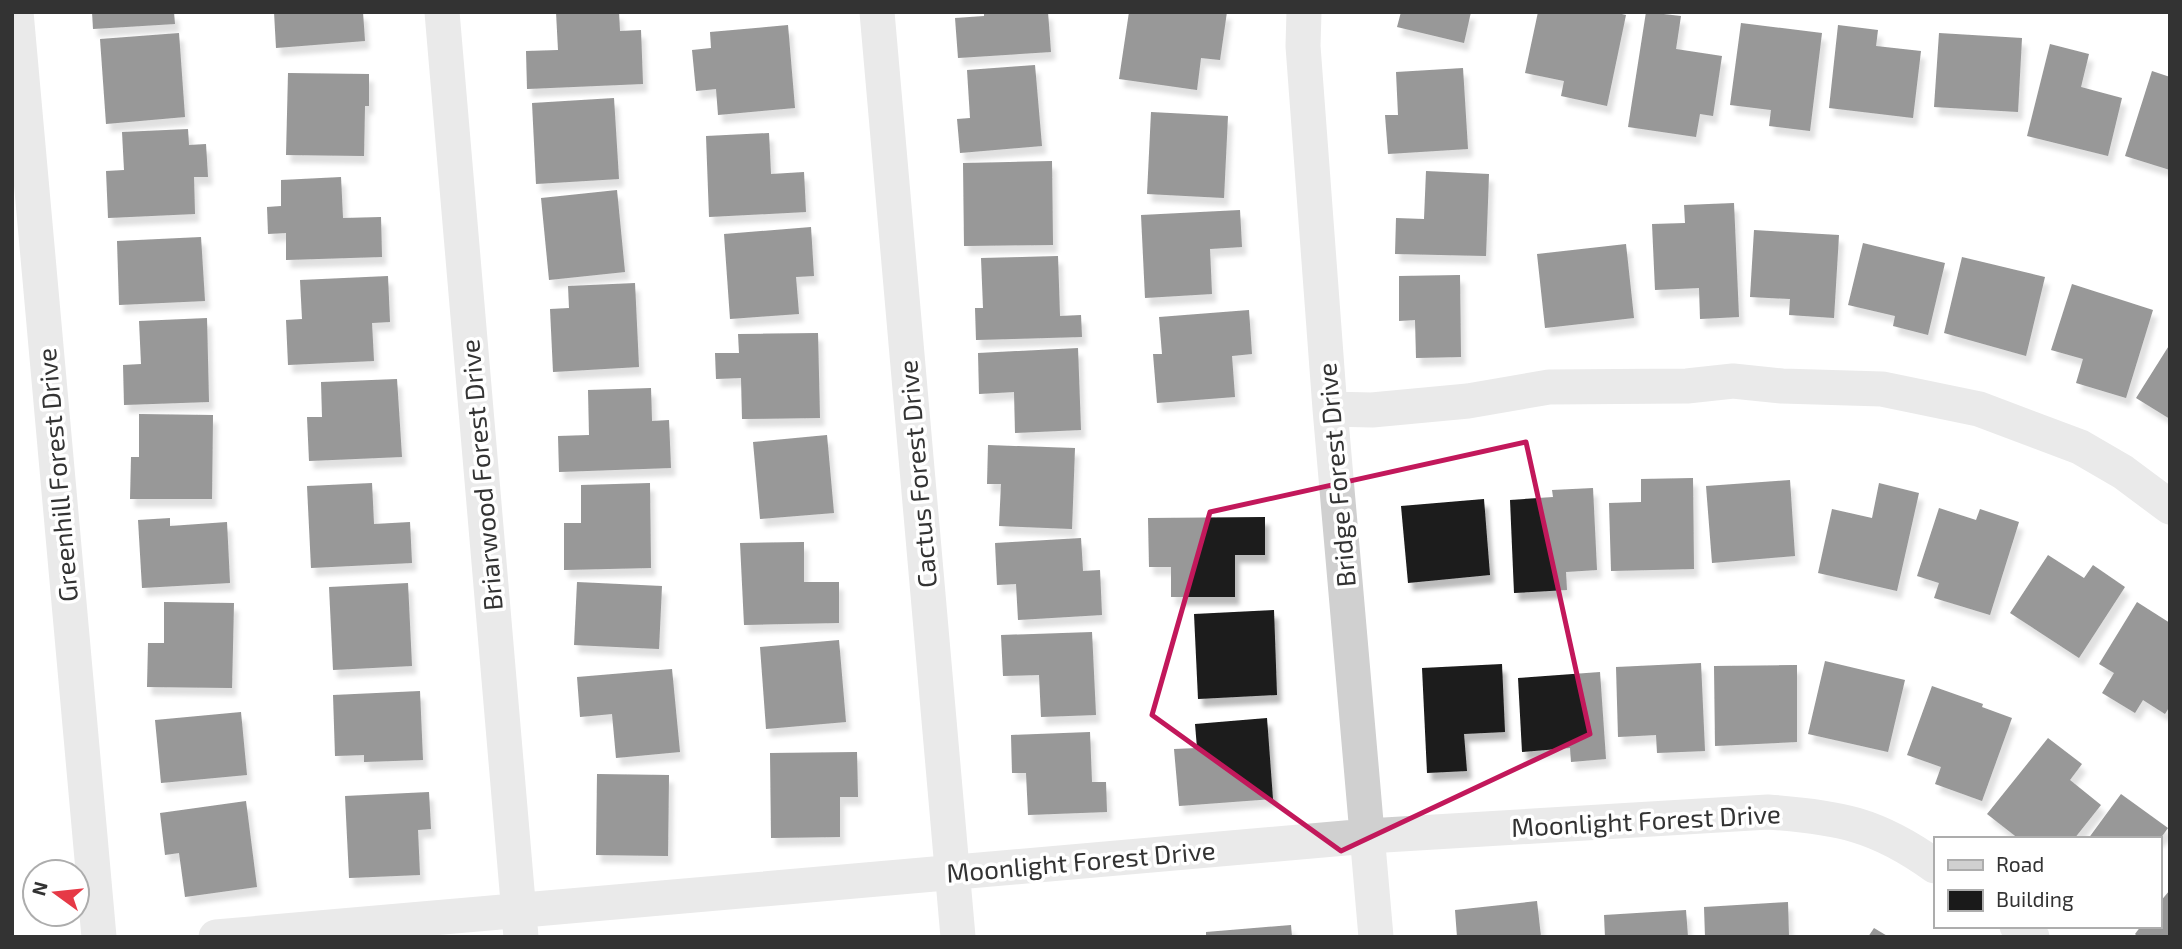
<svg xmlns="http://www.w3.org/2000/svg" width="2182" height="949" viewBox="0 0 2182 949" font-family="'Exo 2',sans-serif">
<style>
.building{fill:#1a1a1a;filter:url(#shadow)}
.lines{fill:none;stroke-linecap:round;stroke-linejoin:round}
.street{stroke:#d0d0d0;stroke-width:35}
.marked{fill:none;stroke:#c2185b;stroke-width:5;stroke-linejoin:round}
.labels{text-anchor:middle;stroke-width:7;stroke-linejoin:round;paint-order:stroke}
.street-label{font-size:26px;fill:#333;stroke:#fff}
</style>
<defs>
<filter id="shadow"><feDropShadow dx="4.5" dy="8" stdDeviation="2" flood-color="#0004"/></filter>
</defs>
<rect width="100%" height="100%" fill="#fff"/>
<path class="building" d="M92,12H174L175,24L93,29Z
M274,12H363L365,41L276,48Z
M556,12H619L620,31L641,30L643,84L527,89L526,51L558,50Z
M984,12H1048L1051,52L958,58L955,18L984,16Z
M1129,12H1227L1220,60L1201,58L1197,90L1119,79Z
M1401,12H1471L1464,43L1397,27Z
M1538,12H1613L1626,15L1607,106L1561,96L1564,81L1525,73Z
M1646,12L1681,16L1676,49L1722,56L1713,116L1700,114L1696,137L1628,127Z
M1741,23L1822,33L1810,131L1769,126L1771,110L1730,105Z
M788,25L795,108L718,115L716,89L696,91L692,50L711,48L710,32Z
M1838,25L1878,30L1876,46L1921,51L1913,118L1829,108Z
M179,33L185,117L106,124L100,39Z
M1939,33L2022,38L2018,112L1934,107Z
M2050,44L2089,54L2081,87L2122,98L2108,156L2027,136Z
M1035,65L1042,146L960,153L957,119L970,118L967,70Z
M1463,68L1468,149L1388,154L1385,115H1398L1396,72Z
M2152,71L2170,77V170L2125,156Z
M288,73L369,74V106H365L364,156L286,155Z
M614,98L619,179L536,184L532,103Z
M1151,112L1228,116L1224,198L1147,194Z
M188,129L189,145L206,144L208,177H194L195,214L108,218L106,171L124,170L122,132Z
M769,133L771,174L804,172L806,212L709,217L706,136Z
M1052,161L1053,245L964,246L963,163Z
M1426,171L1489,174L1486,256L1395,254L1396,218L1424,219Z
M341,177L343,218L381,217L382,257L286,260V233L268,234L267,207L281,206V180Z
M617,190L625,272L549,280L541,198Z
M1734,203L1739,317L1700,319L1699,288L1655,290L1652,224L1685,223L1684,205Z
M1240,210L1242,247L1210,249L1212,294L1145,298L1141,215Z
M811,227L814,276L796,277L799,314L730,319L724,234Z
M1754,230L1839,235L1834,318L1789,315L1790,299L1750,297Z
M201,237L205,301L119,305L117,241Z
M1863,243L1945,263L1928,335L1893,326L1895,316L1848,305Z
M1626,244L1634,318L1545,328L1537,254Z
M1058,256L1060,316L1081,315L1082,337L976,340L975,308H983L981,258Z
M1962,257L2045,277L2026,356L1944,333Z
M1460,275L1461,357L1416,358L1415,320L1399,321V276Z
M388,276L390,322L372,323L374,361L288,365L286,320L302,319L300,280Z
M635,283L639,367L553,372L550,309L569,308L568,286Z
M2072,284L2153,310L2126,398L2076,383L2083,359L2051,350Z
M1249,310L1252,354L1232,356L1235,397L1157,403L1153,354H1162L1159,317Z
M207,318L209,402L124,405L123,365L141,364L139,321Z
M818,333L820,418L742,419L741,378L716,379L715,353H739L738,334Z
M2170,344V419L2136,398Z
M1078,348L1081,430L1015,433L1014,392L979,394L978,353Z
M397,379L402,457L309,461L307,417H322L321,382Z
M651,388L652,421L669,420L671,468L559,472L558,436L589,435L588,390Z
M139,414L213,415L212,499H130L131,457H139Z
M827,435L834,513L760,519L753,442Z
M988,445L1075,448L1072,529L999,526L1001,484H987Z
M1693,478L1694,569L1611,571L1609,503L1641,502V479Z
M1790,480L1795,556L1712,563L1706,486Z
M372,483L374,524L410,522L412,563L311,568L307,486Z
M650,483L651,568L564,570V523H581V485Z
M1879,483L1919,493L1897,591L1818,573L1832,509L1872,518Z
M1593,488L1597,570L1566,572L1567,590L1514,593L1510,500L1553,497L1552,490Z
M1484,499L1490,575L1408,583L1401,506Z
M1939,508L1976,520L1980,509L2019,522L1990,615L1934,598L1939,583L1917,576Z
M1265,517V555H1235V597H1171V567H1149L1148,518Z
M170,518V526L227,522L230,583L142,588L138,520Z
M1081,538L1083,571L1100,570L1102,615L1018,620L1016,584L997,585L995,543Z
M804,542V582H839V623L744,625L740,543Z
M2048,555L2084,578L2093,565L2125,587L2079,658L2010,613Z
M577,582L662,586L659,649L574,645Z
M408,583L412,666L333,670L329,587Z
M164,602L234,603L232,688L147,687L148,643H164Z
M2137,602L2170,623V706L2165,714L2143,700L2135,713L2102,693L2114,673L2099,664Z
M1274,610L1277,695L1198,699L1194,614Z
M1092,632L1096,715L1041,717L1039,675L1003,676L1001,635Z
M839,640L846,722L766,729L760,647Z
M1825,661L1905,680L1888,752L1808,734Z
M1701,663L1705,751L1657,753L1656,735L1618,737L1616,667Z
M1502,664L1505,732L1464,734L1467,771L1427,773L1422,668Z
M1797,665V742L1715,746L1714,666Z
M672,669L680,752L616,758L612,714L580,717L577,677Z
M1600,672L1606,759L1571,762L1570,748L1522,752L1518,678Z
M1932,686L1983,704L1982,707L2012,718L1982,801L1935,784L1941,767L1907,755Z
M420,691L423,760L364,762V755L335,756L333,695Z
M241,712L247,775L161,783L155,720Z
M1267,718L1273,799L1179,806L1174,749L1197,748L1195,724Z
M1090,732L1092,782H1106L1107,812L1028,815L1026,773H1012L1011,735Z
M2048,738L2082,764L2070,780L2101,805L2074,839H2019L1987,814Z
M857,752L858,797H840V837L771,838L770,753Z
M597,774L669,775L668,856L596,855Z
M429,792L431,829L418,830L420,875L349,878L345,796Z
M2121,794L2168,828L2160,839H2088Z
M246,801L257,887L185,897L179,853L165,855L160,813Z
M2170,890V937H2138L2135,934L2141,926H2159V903Z
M1537,901L1541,937H1457L1455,910Z
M1788,902L1789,937H1705L1704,907Z
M1686,910L1688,937H1605L1604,915Z
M1291,925L1292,937H1206V932Z
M1874,928L1889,937H1868Z"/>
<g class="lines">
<path class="street" d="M16,12L99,937
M442,12L521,937
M877,12L958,937
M1304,12L1303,46L1330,409L1376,937
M1330,409L1372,410L1468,401L1549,387L1687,386L1733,381L1782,386L1882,389L1979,409L2080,447L2123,472L2170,507
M2017,926L2032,937
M216,937L1368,836L1768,812C1838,817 1877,824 1935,866"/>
</g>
<path d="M0 0H2182V949H0ZM1526,442L1590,734L1341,851L1152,715L1210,512Z" fill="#fff" fill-opacity=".55" fill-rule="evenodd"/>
<path class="marked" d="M1526,442L1590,734L1341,851L1152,715L1210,512Z"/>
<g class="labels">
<g class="street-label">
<text transform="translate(918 474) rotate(-95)" y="9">Cactus Forest Drive</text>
<text transform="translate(58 475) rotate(-95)" y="9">Greenhill Forest Drive</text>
<text transform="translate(482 475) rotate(-95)" y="9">Briarwood Forest Drive</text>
<text transform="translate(1337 475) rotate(-95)" y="9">Bridge Forest Drive</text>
<text transform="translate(1646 821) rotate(-3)" y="9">Moonlight Forest Drive</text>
<text transform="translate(1081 862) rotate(-5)" y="9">Moonlight Forest Drive</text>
</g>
</g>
<rect width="2182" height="949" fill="none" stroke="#333333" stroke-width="28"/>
<rect x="1934" y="837" width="228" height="91" fill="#ffffff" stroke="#adadad" stroke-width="2"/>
<rect x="1948" y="860" width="35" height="10" fill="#d0d0d0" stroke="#adadad" stroke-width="2"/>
<text x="1996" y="872" font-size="21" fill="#333333">Road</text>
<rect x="1948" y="890" width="35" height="21" fill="#1a1a1a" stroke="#adadad" stroke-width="2"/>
<text x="1996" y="907" font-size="21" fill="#333333">Building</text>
<g transform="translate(56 893) rotate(285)"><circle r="33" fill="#ffffff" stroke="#adadad" stroke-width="2"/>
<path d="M0-5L12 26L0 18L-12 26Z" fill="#e63946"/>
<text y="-10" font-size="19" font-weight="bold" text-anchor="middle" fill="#333333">N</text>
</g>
</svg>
